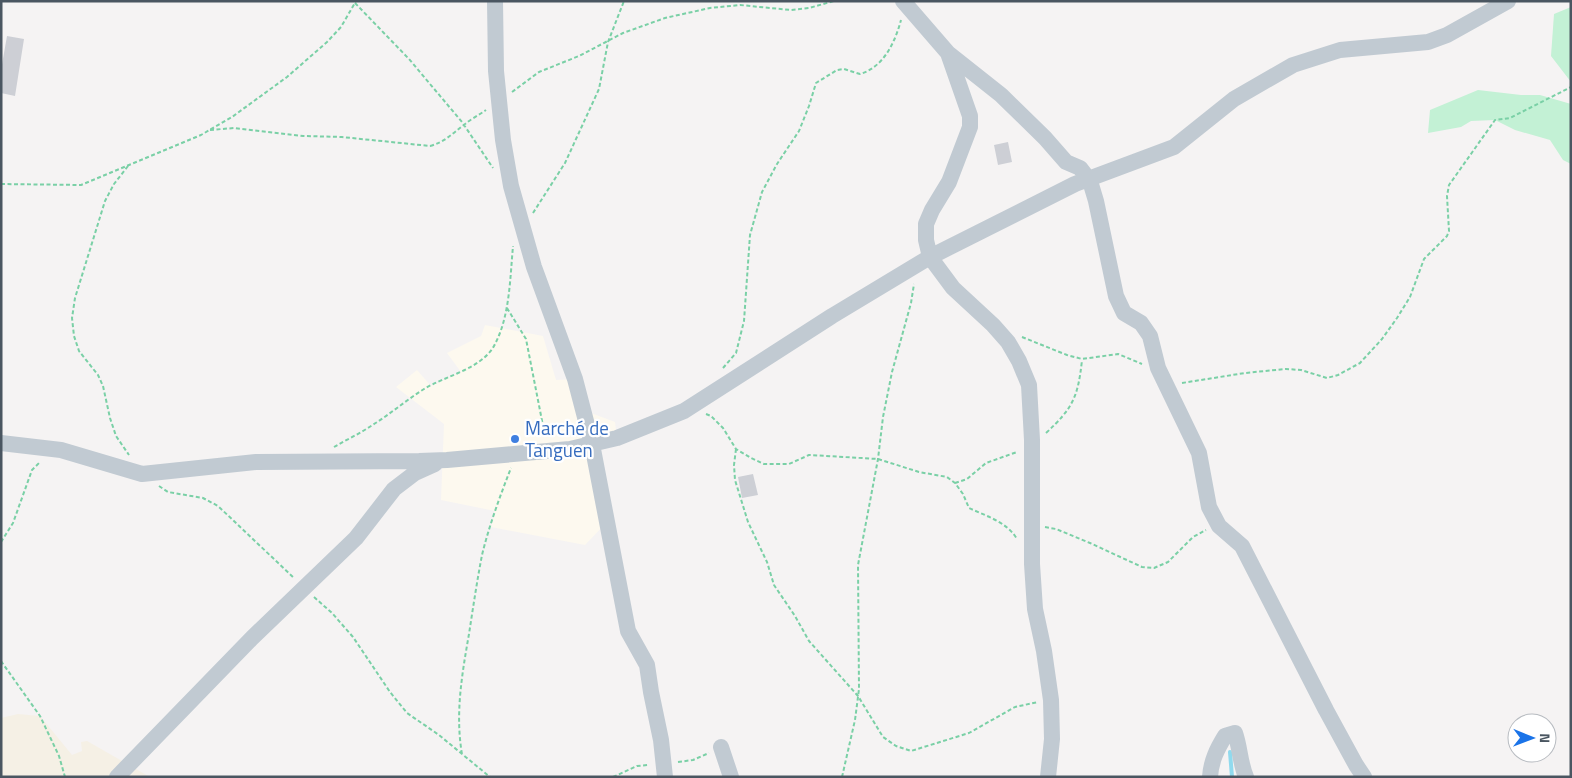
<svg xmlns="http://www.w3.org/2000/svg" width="1572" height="778" viewBox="0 0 1572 778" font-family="'Titillium Web',sans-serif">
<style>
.commercial{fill:#fdf9ef}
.green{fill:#c3f1d5}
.sand{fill:#f5f0e5}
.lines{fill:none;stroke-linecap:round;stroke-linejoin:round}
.stream{stroke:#90daee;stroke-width:4}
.building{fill:#cdcfd5}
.path{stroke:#7ad0a6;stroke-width:2;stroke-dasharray:4 2.5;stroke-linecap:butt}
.minor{stroke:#c1cad2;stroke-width:16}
.shop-dot{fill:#3f7fe0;stroke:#fff;stroke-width:2}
.labels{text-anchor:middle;stroke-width:4.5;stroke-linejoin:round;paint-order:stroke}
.shop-label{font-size:19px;fill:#366cbe;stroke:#fff;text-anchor:start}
</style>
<rect width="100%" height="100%" fill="#f5f3f3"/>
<path class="commercial" d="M485,325L543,336L556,380L575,379L583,410L615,422L617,438L592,444L607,522L585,545L491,527L495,511L441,500L444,424L396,387L417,370L431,386L461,372L447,353L481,336Z"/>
<path class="green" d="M1571,7V82L1551,56L1554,14Z
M1478,90L1521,95H1540L1571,104V164L1563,160L1550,140L1515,130L1495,120L1471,121L1461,127L1428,133L1430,110Z"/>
<path class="sand" d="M18,714L40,716L72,755L82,751L81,742L87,741L150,777H1V718Z"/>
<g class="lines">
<path class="stream" d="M1230,752L1232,777"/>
</g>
<path class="building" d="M7,36L24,39L15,96L1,93V70Z
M1008,142L1012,162L998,165L994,145Z
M753,474L758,495L742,498L738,477Z"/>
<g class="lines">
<path class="path" d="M355,3L409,59L462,122L493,168
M512,92L539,72L579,56L623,33L665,18L710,8L740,5L791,10L809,8L834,1
M210,130L234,128L303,136L342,137L430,146C445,142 453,133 465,124C471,119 479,115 486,110
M128,166L114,184L105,201L75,298L72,318L74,336L79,351L98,375L103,386L110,418L116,436L129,455
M1,184L81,185L201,135L232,117L287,77L327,42L341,27L356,1
M533,213L565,163L599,89L608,42L624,1
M507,308L526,339L545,436
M1022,337L1067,355L1082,359L1118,354L1142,364
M723,368L736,353L744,321L750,235L762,192L777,164L799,131L809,106L816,83L837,70L844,69L860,74C884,67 895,42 901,20
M1182,383L1245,373L1286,369L1301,370L1327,378L1338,375L1360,363L1382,339L1397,318L1410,297L1424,259L1447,236L1449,231L1447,196L1449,185L1495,120L1510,118L1571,87
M706,414L711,416L723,428L736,449L751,458L764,464H789L809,455L878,459L919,472L947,477L955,483L963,494L969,508C986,516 1007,522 1017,539
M1046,433C1073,408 1078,397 1082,360
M334,447C346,440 359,434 371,426C389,415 405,401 424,389C445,376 481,369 494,346C510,317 510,278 513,246
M736,449L734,465L735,480L748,522L767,562L774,585L795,616L809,641L858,696L883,737L896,746L911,751L969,733L1015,707L1038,702
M955,483L967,479L986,463L1017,452
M159,486L168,492L203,498L218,506L294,578
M1045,527L1056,529L1090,543L1142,567L1154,568L1168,562L1193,537L1206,530
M1,542L13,523L32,470L39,463
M314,597L332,613L353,637L390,692L407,713L439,735L490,777
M1,661L40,716L59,756L65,777
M462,754C455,714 462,674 469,634C473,608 477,581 482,555C489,526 500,496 511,468
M678,762L693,760L709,753
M613,777L637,766L648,765
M842,777L855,720L859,689L858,565L878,459L883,417L892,372L911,303L914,284"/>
<path class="minor" d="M495,1L496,71L503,140L511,186L534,267L575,379L592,444L628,631L647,665L651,692L661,740L665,777
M903,1L948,53L1001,95L1045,138L1066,162L1080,168L1090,181L1096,201L1116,296L1124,313L1141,323L1150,336L1158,368L1199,453L1209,507L1219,526L1242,546L1326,710L1356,765L1364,777
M948,53L970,116V127L949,182L932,210L926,224V240L930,257L953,288L993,325L1008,342L1019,361L1029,385L1032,440V564L1035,609L1044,651L1051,700L1052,739L1048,777
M1,443L61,450L142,474L256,462L419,461L447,460L570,449L617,438L684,411L832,316L930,257L1075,184L1174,147L1234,99L1293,65L1340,50L1428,42L1447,35L1508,1
M721,747L731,777
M117,777L252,638L356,538L394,489L415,473L435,464
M1210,777C1211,761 1217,749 1225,736L1235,733C1240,747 1240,763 1246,777"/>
</g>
<circle class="shop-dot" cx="515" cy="439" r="5"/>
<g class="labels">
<g class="shop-label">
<text x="525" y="435">Marché de<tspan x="525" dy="22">Tanguen</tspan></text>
</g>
</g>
<rect width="1572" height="778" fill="none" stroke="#4a5661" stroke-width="5"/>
<g transform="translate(1532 738) rotate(91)"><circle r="24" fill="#ffffff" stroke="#b7bbc0"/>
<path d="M0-4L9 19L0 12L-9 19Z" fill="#1a73e8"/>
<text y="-8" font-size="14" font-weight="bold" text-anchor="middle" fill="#4a5661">N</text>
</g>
</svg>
